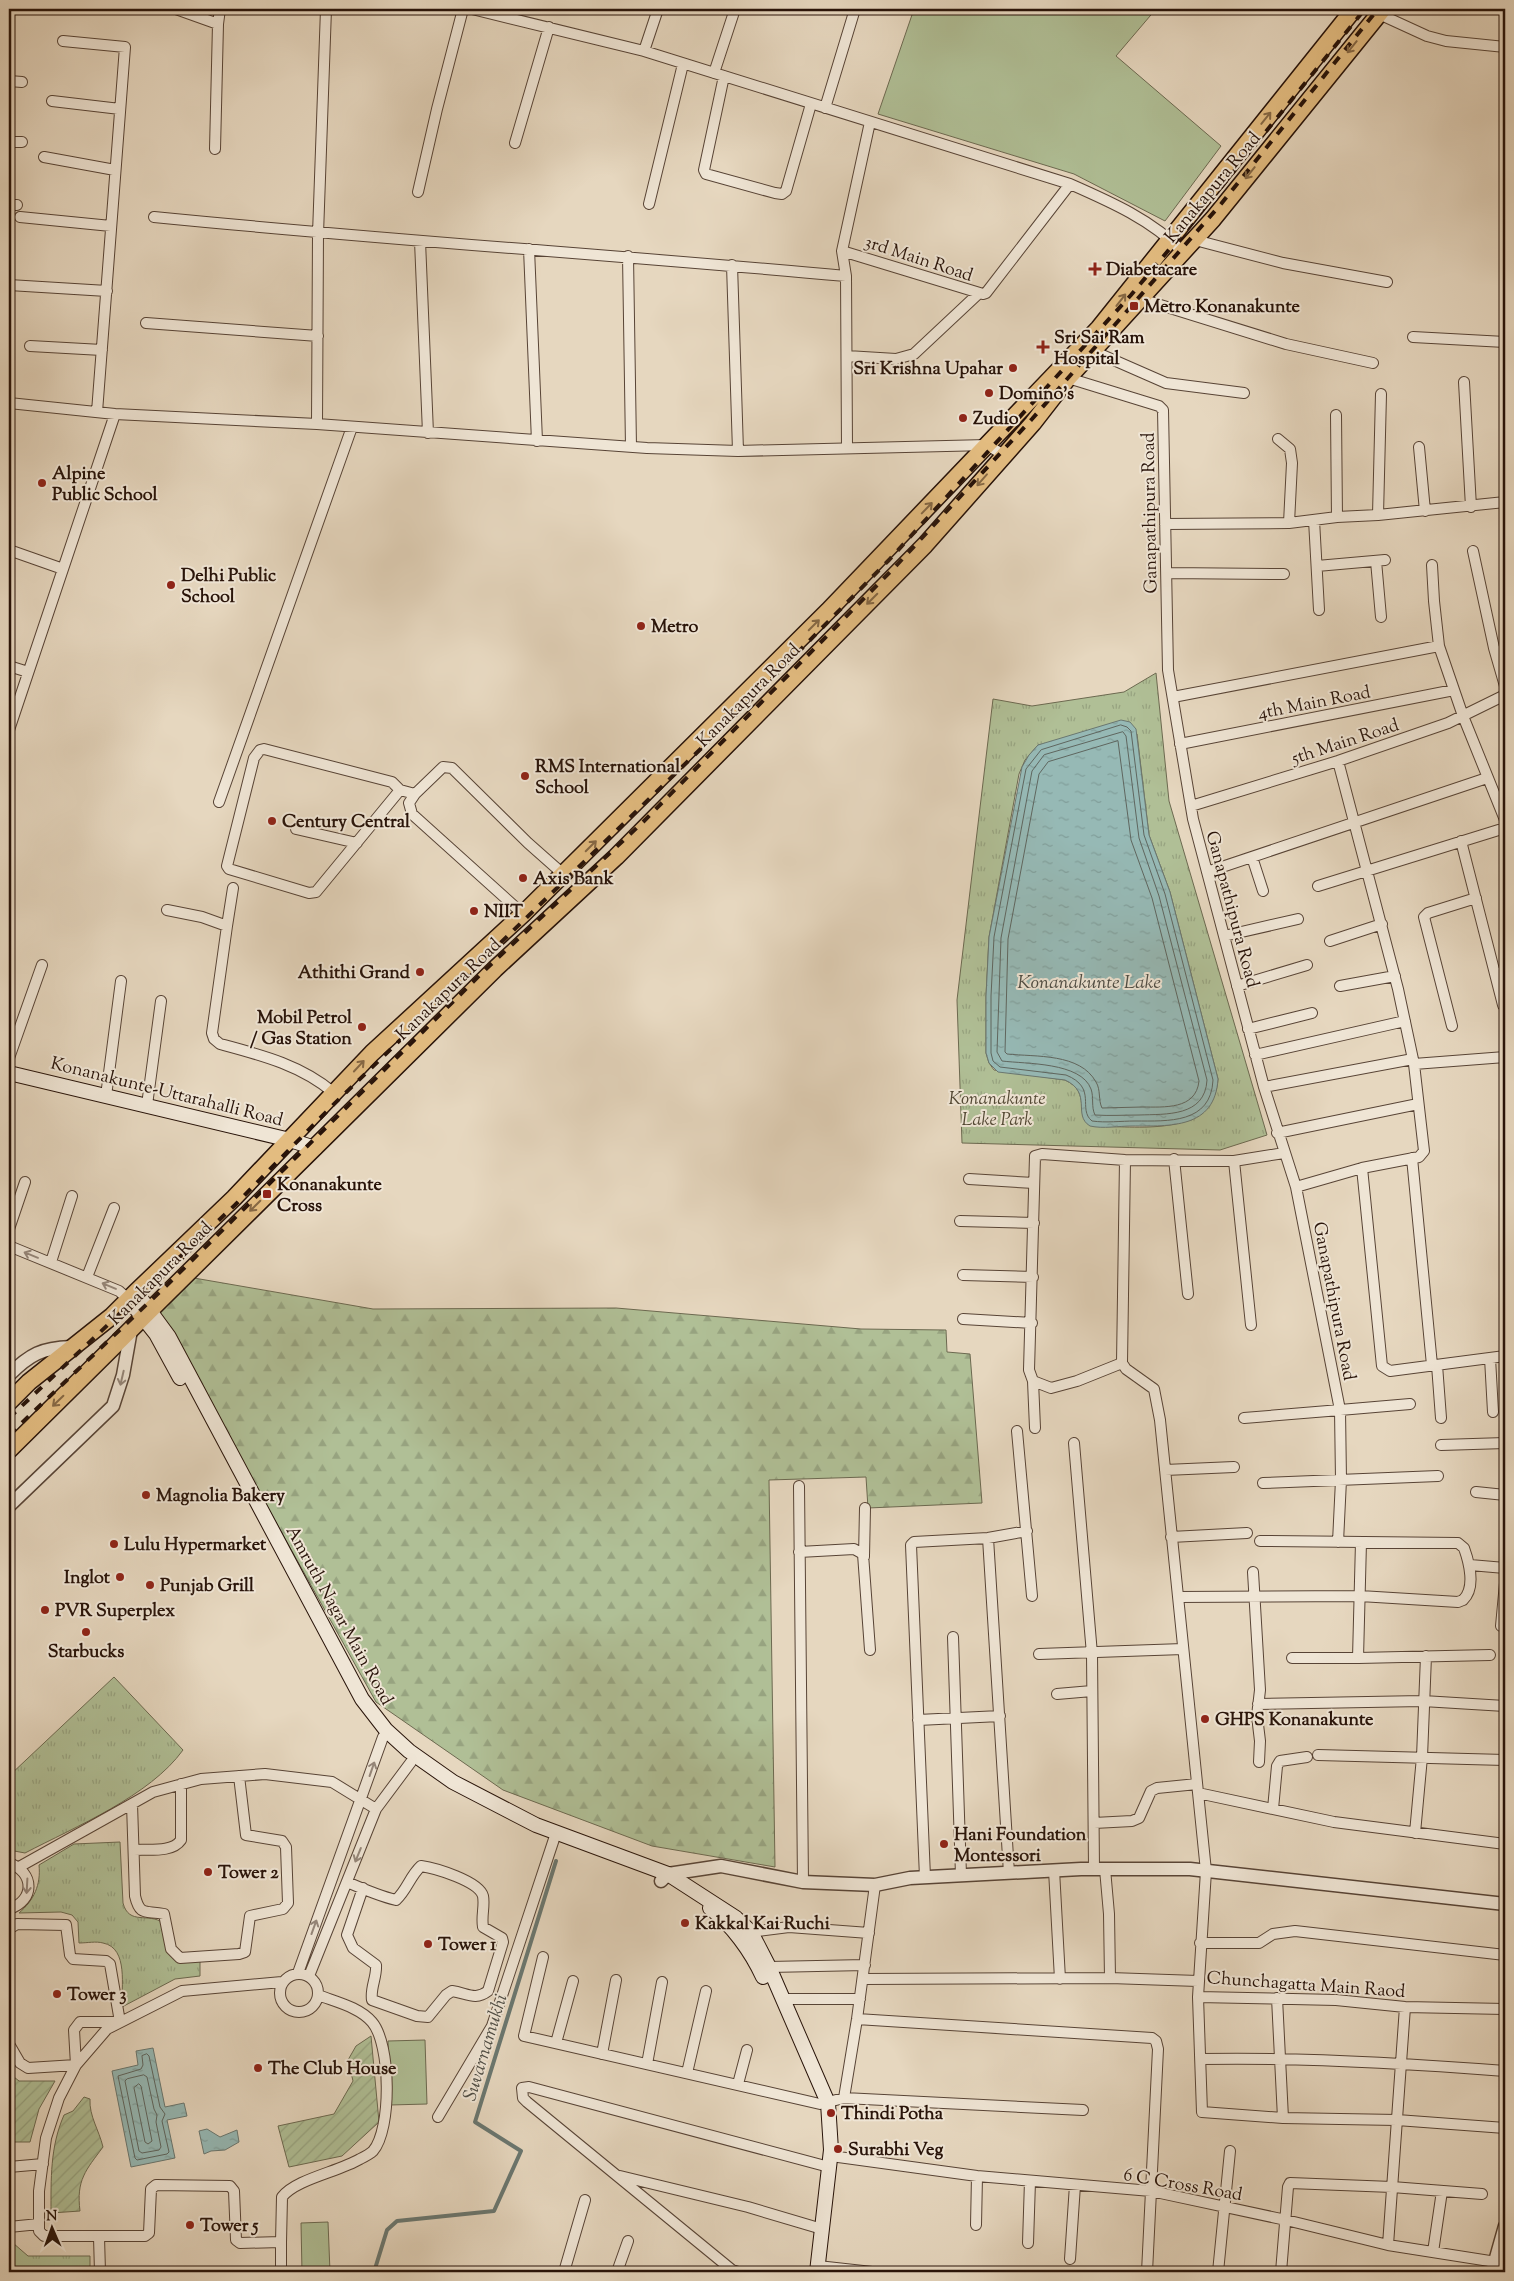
<svg xmlns="http://www.w3.org/2000/svg" width="1514" height="2281" viewBox="0 0 1514 2281" font-family="'Sorts Mill Goudy',serif">
<style>
.grass{fill:#b0bf96;stroke:#6c6950}
.forest{fill:url(#forest-firs);stroke:#6c6950}
.park{fill:url(#park-tufts);stroke:#6c6950;fill-rule:evenodd}
.garden{fill:url(#garden-furrows);stroke:#6c6950}
.water{fill:url(#water-ripples);stroke:#6a7770}
.lines{fill:none;stroke-linecap:round;stroke-linejoin:round}
.shore{stroke:#5f665f;stroke-width:1}
.stream{stroke:#6a7770;stroke-width:4}
.minor-casing{stroke:#584436;stroke-width:12}
.tertiary-casing{stroke:#584436;stroke-width:15}
.secondary-casing{stroke:#281309;stroke-width:16}
.trunk-casing{stroke:#281309;stroke-width:19}
.minor{stroke:#efe5d5;stroke-width:10}
.tertiary{stroke:#efe5d5;stroke-width:12}
.secondary{stroke:#efe5d5;stroke-width:14}
.trunk{stroke:#e3bc80;stroke-width:16}
.rail{stroke:#281309;stroke-width:4;stroke-dasharray:9 9;stroke-linecap:butt}
.oneway{stroke:#866844}
.oneway2{stroke:#958679}
.poi-dot{fill:#8f2418;stroke:#efe5d5;stroke-width:2}
.labels{text-anchor:middle;stroke-width:4;stroke-linejoin:round;paint-order:stroke}
.street-label{font-size:18px;fill:#281309;stroke:#efe5d5}
.poi-label{font-size:18px;font-weight:bold;fill:#281309;stroke:#efe5d5;text-anchor:start}
.park-label{font-size:18px;font-style:italic;fill:#514733;stroke:#efe5d5}
.water-label{font-size:19px;font-style:italic;fill:#4e4d45;stroke:#efe5d5}
</style>
<defs>
<pattern id="forest-firs" width="22" height="20" patternUnits="userSpaceOnUse" patternTransform="scale(1.25)"><rect width="22" height="20" fill="#b0bf96"/><path d="M5 1l3.5 6h-7zM16 11l3.5 6h-7z" fill="#97a380"/></pattern>
<pattern id="park-tufts" width="24" height="20" patternUnits="userSpaceOnUse" patternTransform="scale(1.25)"><rect width="24" height="20" fill="#b0bf96"/><path d="M3 7l-1-3M5 7V3M7 7l1-3M15 17l-1-3M17 17v-4M19 17l1-3" fill="none" stroke="#97a380"/></pattern>
<pattern id="garden-furrows" width="10" height="10" patternUnits="userSpaceOnUse" patternTransform="scale(1.25)"><rect width="10" height="10" fill="#b0bf96"/><path d="M-1 1l2-2M0 10L10 0M9 11l2-2" fill="none" stroke="#97a380"/></pattern>
<pattern id="water-ripples" width="26" height="14" patternUnits="userSpaceOnUse" patternTransform="scale(1.25)"><rect width="26" height="14" fill="#96b9b5"/><path d="M2 4q2-2 4 0t4 0M15 11q2-2 4 0t4 0" fill="none" stroke="#819e9a"/></pattern>
</defs>
<rect width="100%" height="100%" fill="#e6d7bf"/>
<filter id="stains"><feTurbulence type="fractalNoise" baseFrequency=".004" numOctaves="4"/><feColorMatrix values="0 0 0 0 .2 0 0 0 0 .09 0 0 0 0 .02 0 0 0 .5 -.17"/></filter>
<radialGradient id="worn" r=".72"><stop offset=".6" stop-color="#630" stop-opacity="0"/><stop offset="1" stop-color="#630" stop-opacity=".3"/></radialGradient>
<path class="grass" d="M914,9H1156L1116,56L1221,146L1165,221L1074,174L878,114Z
M425,2040L427,2104L390,2105L388,2041Z
M328,2222L330,2272H302L301,2223Z"/>
<path class="forest" d="M194,1278L373,1309L616,1308L861,1329L946,1330L947,1352L970,1354L982,1503L868,1508L866,1477L769,1480L775,1867L652,1846L503,1790L376,1702L159,1312Z"/>
<path class="park" d="M1156,673L1169,801L1267,1135L1220,1150L962,1143L957,1000L993,699L1032,706L1124,692ZM1137,734L1149,835L1170,892L1218,1079C1214,1139 1135,1126 1093,1126C1072,1115 1093,1093 1065,1080L994,1070L989,1063L986,1053V996L989,937L1019,774L1025,760L1038,745Z
M114,1677L183,1750C150,1796 75,1827 25,1853L9,1850V1776Z
M120,1842L123,1903C129,1926 149,1912 163,1923L168,1950L200,1961V1976L175,1979L122,2007C121,1988 129,1948 103,1943C96,1941 87,1943 79,1943L78,1922L72,1915L61,1912L19,1913C34,1900 41,1885 39,1865L74,1844Z
M9,2243H13L28,2256H90V2272H9Z"/>
<path class="garden" d="M371,2036L379,2122L342,2156L289,2167L278,2126L334,2114L353,2081L348,2060L356,2046Z
M9,2073L19,2081H55L39,2109L30,2142H9Z
M84,2097L90,2099C89,2116 99,2130 103,2147C86,2170 76,2180 80,2211L51,2213C51,2179 50,2147 64,2115L73,2111Z"/>
<path class="water" d="M1121,720L1130,722L1136,729L1149,835L1170,892L1218,1079C1215,1129 1170,1126 1132,1126C1119,1126 1103,1129 1090,1126C1072,1115 1093,1093 1065,1080L998,1072L989,1063L986,1053V996L989,937L1022,767L1029,755L1038,745Z
M153,2048L165,2107L184,2103L187,2116L167,2120L175,2158L131,2167L112,2071L138,2065L136,2051Z
M207,2129L220,2137L237,2130L239,2142L225,2150L211,2151L204,2154L199,2131Z"/>
<g class="lines">
<path class="shore" d="M1121,725L1127,727L1131,731L1144,835L1165,894L1213,1080C1211,1124 1168,1121 1135,1121C1121,1121 1106,1123 1092,1121C1077,1109 1098,1088 1066,1075L1000,1067L993,1061L991,1053V996L994,937L1026,769L1041,750Z
M1123,732L1126,736L1139,838L1159,896L1207,1080C1205,1117 1166,1114 1139,1115C1124,1115 1110,1116 1095,1115C1091,1107 1094,1097 1091,1089C1081,1062 1026,1064 1002,1061L997,1052L1001,938L1032,771L1044,755Z
M1118,741L1131,840L1152,898L1199,1081C1196,1110 1164,1107 1142,1107C1129,1107 1115,1108 1102,1108C1098,1100 1101,1090 1096,1082C1080,1053 1036,1057 1007,1054L1005,1052L1008,939L1039,774L1048,762Z
M147,2054L149,2056L160,2107L165,2114L162,2121L169,2152L167,2154L137,2160L135,2158L118,2076L141,2069L143,2065L142,2056Z
M144,2075L147,2077L154,2109L157,2115L156,2122L161,2147L159,2150L142,2153L139,2151L125,2081L127,2079Z
M139,2084L141,2086L152,2141L148,2144L145,2142L134,2088Z"/>
<path class="stream" d="M374,2272L387,2230L397,2221L494,2211L521,2151L475,2122L556,1861"/>
<defs>
<path id="minor" d="M176,9L218,24L215,149
M472,9L644,51L1070,184C1111,202 1152,220 1183,252
M1379,14L1427,36L1446,41L1505,47
M218,24L220,9
M63,41L125,47L97,412
M644,51L658,9
M714,73L735,9
M724,76L704,170L706,174L775,193L782,194L786,191L811,104
M9,81L22,82
M52,101L120,109
M825,108L855,9
M9,142H22
M515,143L549,27
M44,157L115,170
M418,192L437,109L463,9
M649,204L683,64
M9,205H17
M20,217L111,226
M154,217C385,240 616,255 846,276
M1195,240L1283,263L1387,282
M420,241L428,433
M529,249L537,441
M842,251L983,294L986,293L1070,184
M628,256L631,447
M732,265L738,451
M9,285L107,291
M1141,299L1286,344L1373,363
M146,323L318,336
M1413,337L1505,342
M30,346L102,350
M1093,351L1166,383L1244,393
M847,356L896,359L914,354L978,294
M1068,378L1159,406L1163,410L1168,670L1193,819L1264,1087L1296,1187L1340,1410L1244,1418
M1464,382L1471,507
M9,403L115,414L317,424L647,448L738,451L987,445L1004,455
M1336,415L1337,517
M317,424L318,234L326,9
M1278,439L1290,449L1292,463L1289,523
M847,447L846,276L842,251L870,122
M1419,447L1425,511
M1378,515L1381,394
M1314,520L1319,610
M1165,524L1289,523L1337,517L1378,515L1505,502
M9,550L63,569
M1473,551L1494,648L1505,686
M1376,561L1381,617
M1432,565L1434,601L1439,646L1463,716L1505,820
M1317,566L1385,560
M1167,573L1284,574
M9,666L28,672
M1173,697L1439,646
M9,730L115,414
M1180,744L1454,690
M400,790L392,782L264,749L260,750L254,758L227,866L229,869L309,893L316,892L400,790L415,794L443,767L452,768L528,843L563,874
M415,794L409,803L412,814L523,914
M219,802L352,427
M1191,806L1338,761L1448,723L1505,695
M296,829L357,843
M1461,841L1503,1005H1505
M1252,857L1263,891
M1207,872L1487,778
M1318,886L1505,828
M167,910L202,917L227,926L212,1033L214,1039L220,1044C261,1055 301,1065 334,1093
M227,926L233,888
M1224,936L1298,919
M1330,941L1382,924
M1495,974L1505,972
M1237,986L1307,965
M1340,986L1395,976
M1452,1026L1424,917L1428,913L1476,898
M1248,1029L1312,1013
M1255,1055L1405,1021
M9,1058L42,965
M1414,1064L1505,1057
M1264,1087L1413,1059
M106,1096L121,981
M147,1105L161,1001
M1277,1133L1418,1104
M1412,1158L1432,1365
M1174,1159L1188,1294
M1125,1160L1122,1363L1126,1369L1154,1389L1160,1420L1206,1871L1198,1997L1336,2000L1405,2007L1505,2009
M1234,1161L1251,1325
M1362,1168L1382,1366L1390,1371L1505,1356
M969,1179L1034,1183
M1296,1187L1362,1168L1419,1157L1424,1151L1414,1064L1398,989L1338,761
M960,1221L1034,1223
M9,1229L25,1182
M9,1246L119,1291L129,1300
M51,1262L72,1196
M963,1275L1033,1277
M87,1277L114,1208
M963,1319L1032,1323
M1490,1358L1493,1412
M1122,1363L1077,1381L1051,1388L1033,1381L1029,1370L1035,1156L1042,1154L1125,1160L1234,1161L1284,1153
M1437,1365L1441,1418
M1033,1381L1035,1428
M1017,1431L1032,1596
M1074,1443L1092,1654L1094,1868
M1441,1445L1505,1443
M1165,1470L1234,1467
M1263,1483L1438,1476
M799,1486L803,1882
M1476,1492L1505,1495
M1171,1537L1247,1533
M988,1538L1009,1873
M1338,1542L1341,1480L1340,1410L1410,1404
M1361,1542L1358,1658L1490,1655
M799,1552L854,1549L863,1554L870,1650
M864,1557L865,1508
M1470,1565L1505,1568
M1253,1572L1260,1690L1257,1716L1260,1741L1259,1762
M1178,1597L1360,1596L1458,1602L1463,1600C1476,1588 1469,1562 1464,1548L1458,1543L1260,1541
M1501,1626L1505,1583
M953,1637L961,1875
M1039,1654L1183,1649
M1292,1658H1358
M1057,1694L1092,1691
M1258,1704L1423,1701L1505,1706
M918,1720L1000,1716
M1318,1755L1505,1760
M1198,1793L1334,1822L1505,1844
M132,1804L135,1896C140,1917 146,1910 164,1914L171,1949L180,1958L239,1954L245,1952L250,1916L283,1909L288,1903L286,1847L282,1841L246,1835L239,1776
M1273,1809L1277,1766L1280,1761L1307,1757
M1094,1823L1132,1821L1139,1818L1151,1791L1157,1788L1197,1784
M1415,1833L1422,1757L1426,1656
M134,1850C149,1849 172,1853 181,1840V1784
M9,1863C35,1872 35,1901 9,1909
M19,1867L153,1792L201,1779L265,1774L332,1782L376,1809
M1105,1869L1109,1914L1110,1978
M1054,1870L1060,1979
M925,1877L911,1545L914,1542L988,1538L1027,1531
M347,1882C363,1889 379,1896 396,1900C407,1890 410,1876 421,1866C435,1868 479,1881 483,1896C485,1906 481,1916 483,1927L502,1938L503,1942L488,1991C475,2001 467,1993 452,1991L446,1995L428,2017L417,2016L372,2000C370,1988 377,1977 376,1965L353,1948L347,1935L363,1888
M9,1929L17,1924L66,1925L70,1955L73,1959L106,1961L110,1964L120,2022H80L74,2030L76,2065L28,2068L20,2063L9,2044
M751,1932L789,1927L869,1933
M1200,1943H1259L1273,1934L1295,1931L1505,1955
M543,1957L524,2036L820,2104L844,2098L1083,2110
M769,1967L865,1965
M298,1973L383,1737
M280 1993a19 19 0 1 1 38 0a19 19 0 1 1-38 0Z
M309,1976L376,1809L411,1762
M863,1979L1110,1978L1198,1981
M1198,1997L1202,2112L1283,2118L1397,2120L1505,2128
M1277,1998L1283,2118
M783,1999H860
M857,2019L1152,2038L1156,2041L1158,2049L1147,2272
M556,2043L573,1981
M602,2054L616,1980
M1201,2059C1303,2057 1404,2063 1505,2071
M647,2064L662,1982
M687,2073L706,1991
M738,2084L747,2050
M844,2098L857,2019L875,1885
M438,2117L492,2026L554,1839
M831,2156L977,2176L1151,2191L1286,2220L1388,2245L1496,2262
M9,2167L43,2164
M620,2176L748,2207L822,2229
M976,2225L977,2176
M9,2227L39,2224
M99,2237L100,2272
M281,2242L282,2197C296,2179 338,2172 360,2159C364,2157 370,2154 373,2151C392,2129 391,2044 372,2022C359,2007 336,2002 318,1995
M1028,2243L1030,2181
M1388,2245L1405,2007
M1433,2252L1442,2191
M1070,2259L1075,2185
M818,2266L872,2272
M281,2272V2242L240,2243L236,2240L234,2191L230,2186L156,2185L151,2189L149,2233L145,2236H44L39,2231V2191L46,2138L59,2098L76,2065L107,2029L182,1991L282,1982
M564,2272L585,2200
M617,2272L628,2241
M738,2272L732,2270L527,2102L523,2098L522,2088L529,2087L829,2167
M1218,2272L1230,2151
M1281,2272L1288,2187L1290,2183L1392,2187L1482,2194"/>
<path id="tertiary" d="M9,1375C30,1354 42,1348 71,1347
M9,1506L113,1406L123,1375L131,1330
M661,1881L668,1874L721,1866L803,1882L875,1885L910,1878L1081,1869H1190L1505,1904
M1492,2272L1505,2226"/>
<path id="secondary" d="M9,1073L290,1140L315,1148
M136,1292L169,1337L362,1699L386,1730L409,1751L453,1782L536,1825L668,1874L736,1918L751,1932L769,1967L828,2103L831,2150L817,2272
M129,1300L156,1334L180,1378
M710,1908C732,1925 751,1951 763,1977"/>
<path id="trunk" d="M9,1402L29,1382L112,1316L136,1292L234,1198L372,1053L523,914L828,611L1099,328L1354,9
M9,1450L495,969L616,857L925,545L1033,423L1068,378L1213,219L1383,9"/>
</defs>
<use href="#minor" class="minor-casing"/>
<use href="#tertiary" class="tertiary-casing"/>
<use href="#secondary" class="secondary-casing"/>
<use href="#trunk" class="trunk-casing"/>
<use href="#minor" class="minor"/>
<use href="#tertiary" class="tertiary"/>
<use href="#secondary" class="secondary"/>
<use href="#trunk" class="trunk"/>
<path class="rail" d="M9,1418L235,1205L331,1107L745,706L889,560L1131,295L1214,196L1365,9
M9,1435L166,1286L486,969L643,822L894,568L1032,419L1221,204L1378,9"/>
</g>
<defs><path id="oneway-shaft" d="M-6 0H5M1.5-3L5.5 0L1.5 3" fill="none" stroke-width="1.6" stroke-linecap="round" stroke-linejoin="round" transform="scale(1.25)"/></defs>
<g class="oneway">
<use href="#oneway-shaft" transform="translate(1352 47) rotate(129)"/>
<use href="#oneway-shaft" transform="translate(1266 118) rotate(-51)"/>
<use href="#oneway-shaft" transform="translate(1250 173) rotate(129)"/>
<use href="#oneway-shaft" transform="translate(1121 300) rotate(-52)"/>
<use href="#oneway-shaft" transform="translate(982 480) rotate(131)"/>
<use href="#oneway-shaft" transform="translate(927 508) rotate(-46)"/>
<use href="#oneway-shaft" transform="translate(872 599) rotate(135)"/>
<use href="#oneway-shaft" transform="translate(814 625) rotate(-45)"/>
<use href="#oneway-shaft" transform="translate(591 846) rotate(-45)"/>
<use href="#oneway-shaft" transform="translate(359 1066) rotate(-47)"/>
<use href="#oneway-shaft" transform="translate(255 1206) rotate(135)"/>
<use href="#oneway-shaft" transform="translate(58 1401) rotate(136)"/>
</g>
<g class="oneway2">
<use href="#oneway-shaft" transform="translate(31 1255) rotate(-158)"/>
<use href="#oneway-shaft" transform="translate(109 1286) rotate(-157)"/>
<use href="#oneway-shaft" transform="translate(122 1378) rotate(103)"/>
<use href="#oneway-shaft" transform="translate(372 1769) rotate(-71)"/>
<use href="#oneway-shaft" transform="translate(358 1855) rotate(112)"/>
<use href="#oneway-shaft" transform="translate(27 1886) rotate(93)"/>
<use href="#oneway-shaft" transform="translate(314 1927) rotate(-70)"/>
</g>
<g class="poi-dot">
<path d="M1092.5 261.5h5v5h5v5h-5v5h-5v-5h-5v-5h5z"/>
<rect x="1129" y="301" width="10" height="10" rx="2.5"/>
<path d="M1040.5 339.5h5v5h5v5h-5v5h-5v-5h-5v-5h5z"/>
<circle cx="1013" cy="368" r="5"/>
<circle cx="989" cy="393" r="5"/>
<circle cx="963" cy="418" r="5"/>
<circle cx="42" cy="483" r="5"/>
<circle cx="171" cy="585" r="5"/>
<circle cx="641" cy="626" r="5"/>
<circle cx="525" cy="776" r="5"/>
<circle cx="272" cy="821" r="5"/>
<circle cx="523" cy="878" r="5"/>
<circle cx="474" cy="911" r="5"/>
<circle cx="420" cy="972" r="5"/>
<circle cx="362" cy="1027" r="5"/>
<rect x="262" y="1189" width="10" height="10" rx="2.5"/>
<circle cx="146" cy="1495" r="5"/>
<circle cx="114" cy="1544" r="5"/>
<circle cx="120" cy="1577" r="5"/>
<circle cx="150" cy="1585" r="5"/>
<circle cx="45" cy="1610" r="5"/>
<circle cx="86" cy="1632" r="5"/>
<circle cx="1205" cy="1719" r="5"/>
<circle cx="944" cy="1844" r="5"/>
<circle cx="208" cy="1872" r="5"/>
<circle cx="685" cy="1923" r="5"/>
<circle cx="428" cy="1944" r="5"/>
<circle cx="57" cy="1994" r="5"/>
<circle cx="258" cy="2068" r="5"/>
<circle cx="831" cy="2113" r="5"/>
<circle cx="838" cy="2149" r="5"/>
<circle cx="190" cy="2225" r="5"/>
</g>
<g class="labels">
<g class="street-label">
<text transform="translate(1212 187) rotate(-50)" y="6">Kanakapura Road</text>
<text transform="translate(919 258) rotate(18)" y="6">3rd Main Road</text>
<text transform="translate(1149 513) rotate(-91)" y="6">Ganapathipura Road</text>
<text transform="translate(748 695) rotate(-45)" y="6">Kanakapura Road</text>
<text transform="translate(1314 702) rotate(-11)" y="6">4th Main Road</text>
<text transform="translate(1345 741) rotate(-18)" y="6">5th Main Road</text>
<text transform="translate(1233 909) rotate(75)" y="6">Ganapathipura Road</text>
<text transform="translate(448 989) rotate(-44)" y="6">Kanakapura Road</text>
<text transform="translate(167 1091) rotate(14)" y="6">Konanakunte-Uttarahalli Road</text>
<text transform="translate(160 1273) rotate(-45)" y="6">Kanakapura Road</text>
<text transform="translate(1335 1301) rotate(79)" y="6">Ganapathipura Road</text>
<text transform="translate(340 1615) rotate(61)" y="6">Amruth Nagar Main Road</text>
<text transform="translate(1306 1984) rotate(4)" y="6">Chunchagatta Main Raod</text>
<text transform="translate(1183 2184) rotate(10)" y="6">6 C Cross Road</text>
</g>
<g class="poi-label">
<text x="1106" y="275">Diabetacare</text>
<text x="1144" y="312">Metro Konanakunte</text>
<text x="1054" y="343">Sri Sai Ram<tspan x="1054" dy="21">Hospital</tspan></text>
<text x="1003" y="374" text-anchor="end">Sri Krishna Upahar</text>
<text x="999" y="399">Domino's</text>
<text x="973" y="424">Zudio</text>
<text x="52" y="479">Alpine<tspan x="52" dy="21">Public School</tspan></text>
<text x="181" y="581">Delhi Public<tspan x="181" dy="21">School</tspan></text>
<text x="651" y="632">Metro</text>
<text x="535" y="772">RMS International<tspan x="535" dy="21">School</tspan></text>
<text x="282" y="827">Century Central</text>
<text x="533" y="884">Axis Bank</text>
<text x="484" y="917">NIIT</text>
<text x="410" y="978" text-anchor="end">Athithi Grand</text>
<text x="352" y="1023" text-anchor="end">Mobil Petrol<tspan x="352" dy="21">/ Gas Station</tspan></text>
<text x="277" y="1190">Konanakunte<tspan x="277" dy="21">Cross</tspan></text>
<text x="156" y="1501">Magnolia Bakery</text>
<text x="124" y="1550">Lulu Hypermarket</text>
<text x="110" y="1583" text-anchor="end">Inglot</text>
<text x="160" y="1591">Punjab Grill</text>
<text x="55" y="1616">PVR Superplex</text>
<text x="86" y="1657" text-anchor="middle">Starbucks</text>
<text x="1215" y="1725">GHPS Konanakunte</text>
<text x="954" y="1840">Hani Foundation<tspan x="954" dy="21">Montessori</tspan></text>
<text x="218" y="1878">Tower 2</text>
<text x="695" y="1929">Kakkal Kai Ruchi</text>
<text x="438" y="1950">Tower 1</text>
<text x="67" y="2000">Tower 3</text>
<text x="268" y="2074">The Club House</text>
<text x="841" y="2119">Thindi Potha</text>
<text x="848" y="2155">Surabhi Veg</text>
<text x="200" y="2231">Tower 5</text>
</g>
<g class="park-label">
<text x="997" y="1104">Konanakunte<tspan x="997" dy="21">Lake Park</tspan></text>
</g>
<g class="water-label">
<text x="1089" y="988">Konanakunte Lake</text>
<text transform="translate(484 2047) rotate(-73)" y="7">Suvarnamukhi</text>
</g>
</g>
<rect width="1514" height="2281" fill="none" stroke="#e6d7bf" stroke-width="30"/>
<rect x="10" y="10" width="1494" height="2261" fill="none" stroke="#281309" stroke-width="2.5"/>
<rect x="15" y="15" width="1484" height="2251" fill="none" stroke="#281309"/>
<g transform="translate(52 2228) rotate(358)" stroke="#efe5d5" stroke-width="4" paint-order="stroke">
<path d="M0-4L9 19L0 12L-9 19Z" fill="#281309"/>
<text y="-8" font-size="14" font-weight="bold" text-anchor="middle" fill="#281309">N</text>
</g>
<rect width="100%" height="100%" filter="url(#stains)"/>
<rect width="100%" height="100%" fill="url(#worn)"/>
</svg>
